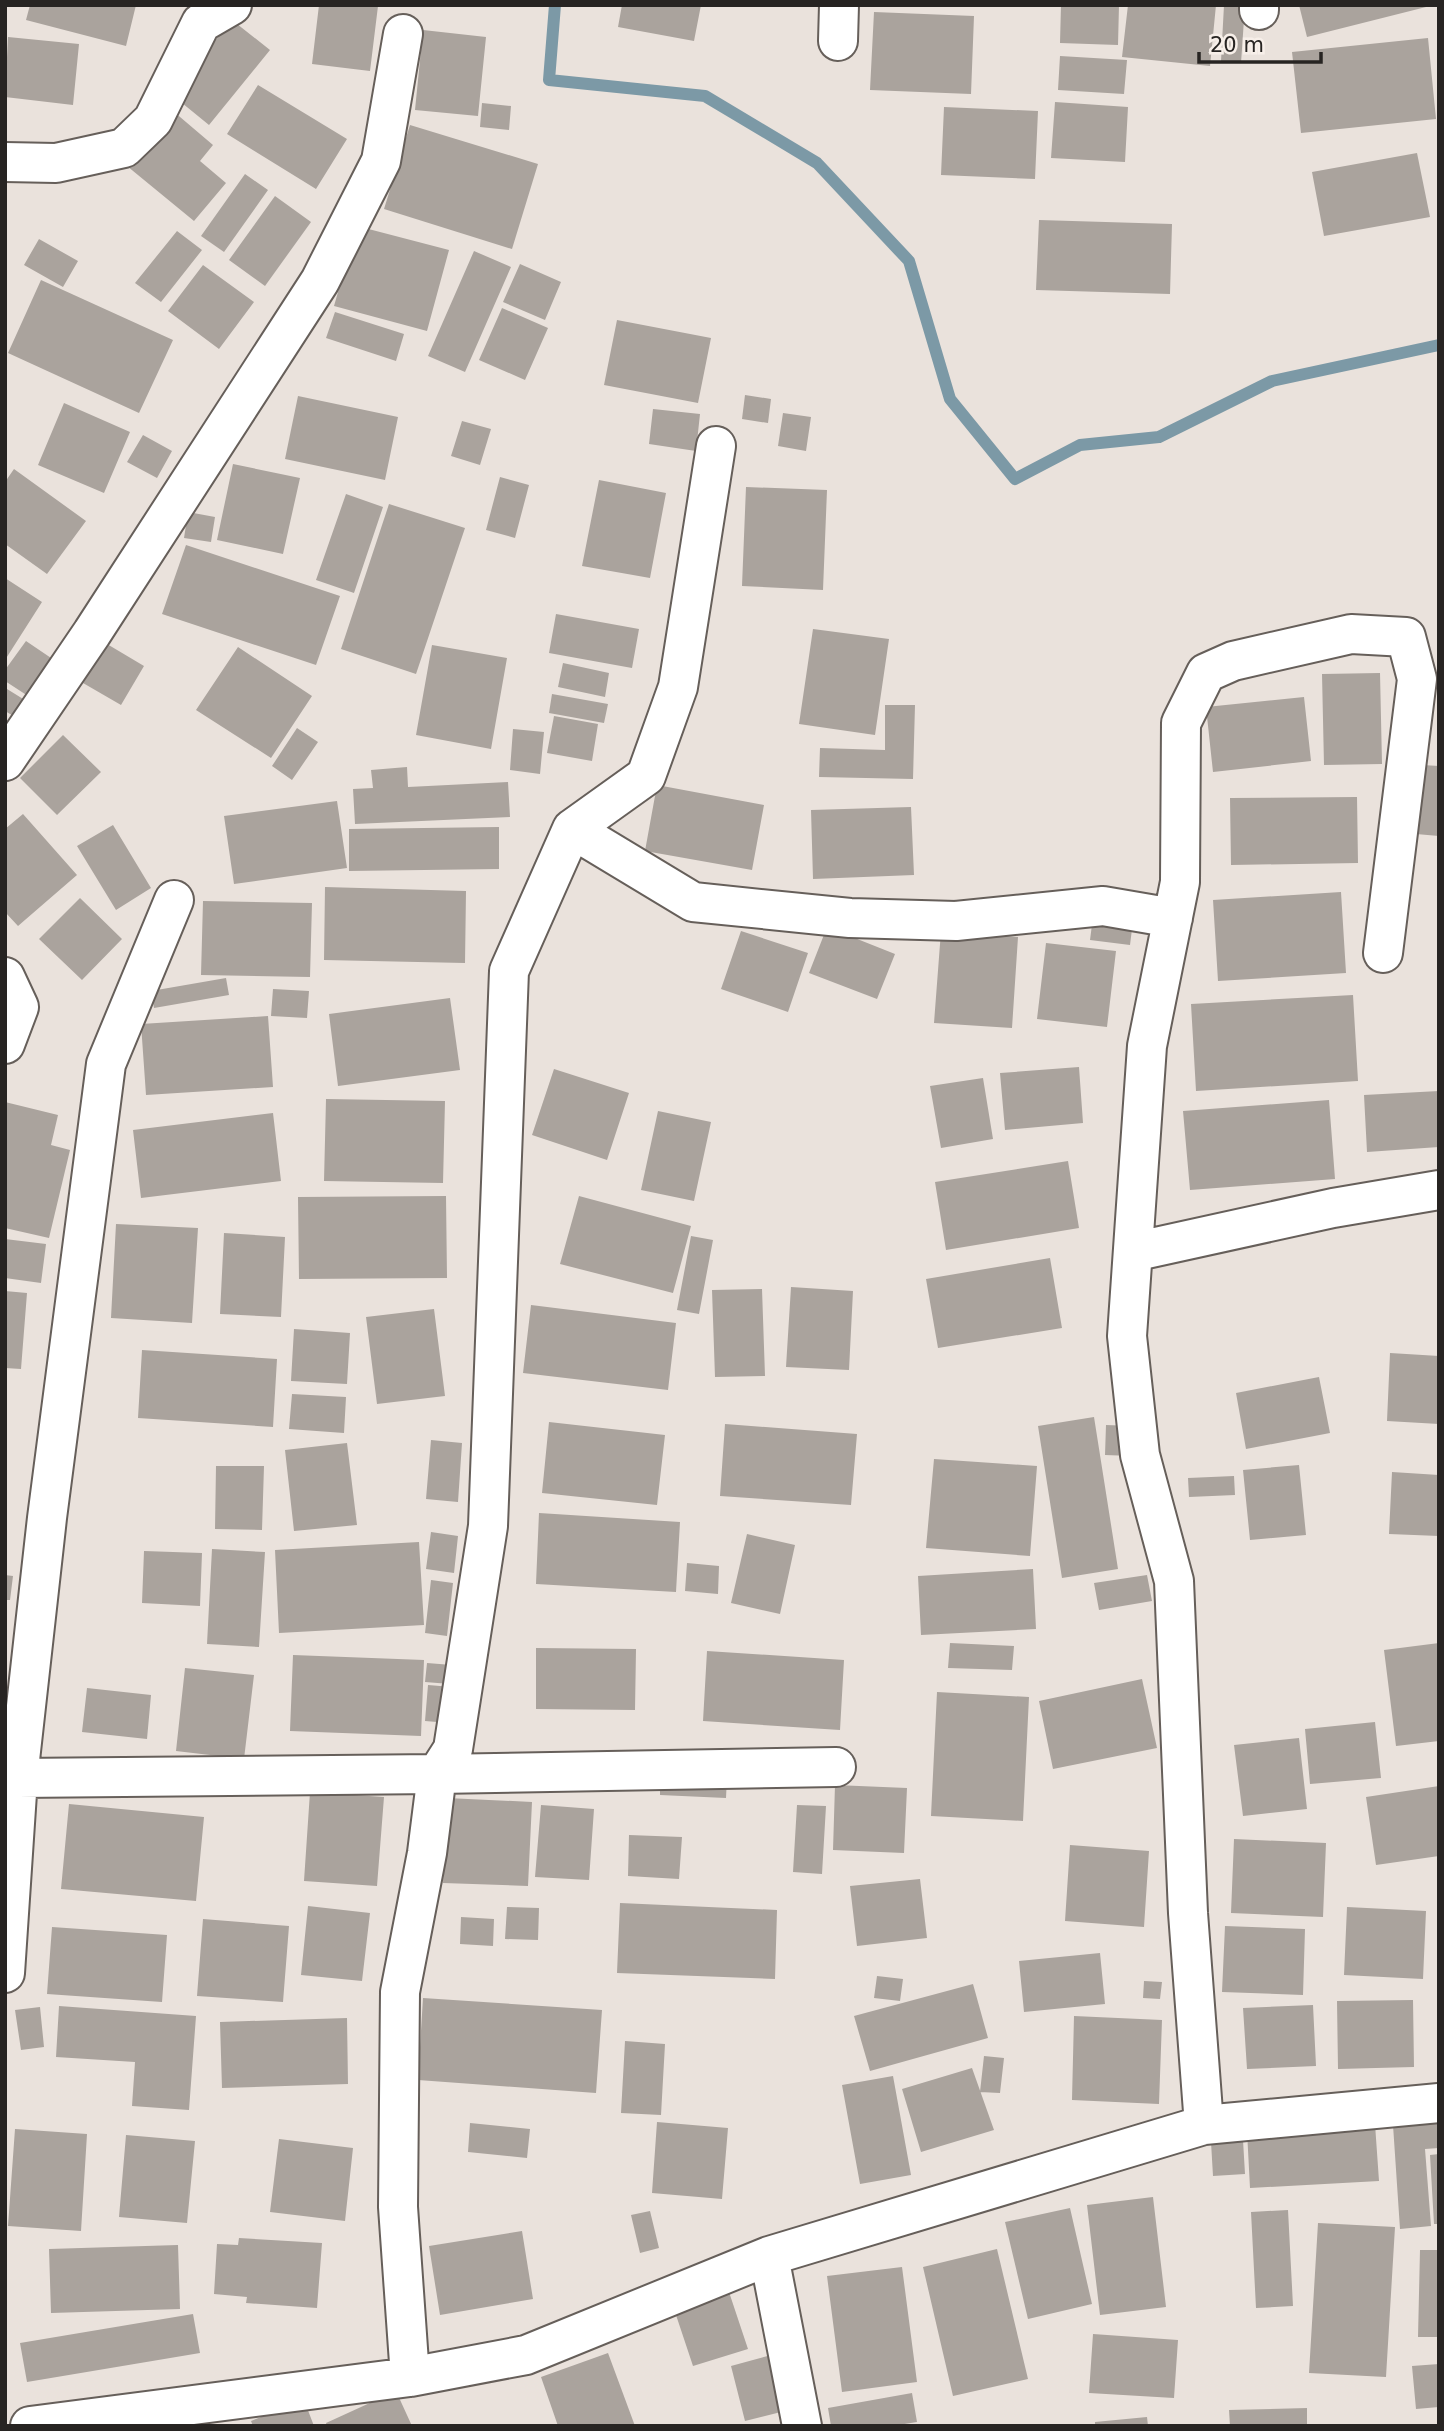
<svg xmlns="http://www.w3.org/2000/svg" width="1444" height="2431" viewBox="0 0 1444 2431" font-family="'DejaVu Sans',sans-serif">
<style>
.lines{fill:none;stroke-linecap:round;stroke-linejoin:round}
.stream{stroke:#7c99a6;stroke-width:12}
.building{fill:#aaa39d}
.minor-casing{stroke:#665f5a;stroke-width:42}
.minor{stroke:#fff;stroke-width:38}
</style>
<rect width="100%" height="100%" fill="#eae2dc"/>
<g class="lines">
<path class="stream" d="M555,5L549,80L705,96L817,163L909,261L950,399L1015,479L1080,445L1159,437L1272,381L1439,345"/>
</g>
<path class="building" d="M30,5H136L126,46L26,20Z
M319,5L378,6L370,71L312,64Z
M622,5H701L694,41L618,27Z
M1061,5H1119L1118,45L1060,43Z
M1128,5H1216L1210,66L1122,57Z
M1224,5H1245L1241,63L1221,61Z
M1299,5H1430V6L1307,37Z
M874,12L974,16L971,94L870,90Z
M232,20L270,50L209,125L171,94Z
M423,30L486,37L478,116L415,110Z
M8,37L79,44L73,105L5,97Z
M1428,38L1436,119L1301,133L1292,52Z
M1060,56L1127,60L1124,94L1058,90Z
M258,85L347,139L316,189L227,134Z
M1055,102L1128,107L1125,162L1051,158Z
M482,103L511,106L509,130L480,127Z
M944,107L1038,111L1035,179L941,175Z
M173,111L213,145L200,161L226,183L194,221L127,166Z
M410,125L538,164L512,249L384,209Z
M1417,153L1430,217L1324,236L1312,172Z
M245,174L268,190L224,252L201,236Z
M275,196L311,222L265,286L229,260Z
M1039,220L1172,224L1170,294L1036,290Z
M357,226L449,250L427,331L334,306Z
M177,231L202,250L161,302L135,283Z
M39,239L78,261L63,287L24,265Z
M474,251L511,267L465,372L428,356Z
M520,264L561,282L545,320L503,302Z
M203,265L254,302L219,349L168,311Z
M41,280L173,340L139,413L8,353Z
M502,308L548,328L525,380L479,360Z
M335,312L404,334L396,361L326,338Z
M617,320L711,338L698,403L604,385Z
M745,395L771,399L768,423L742,419Z
M298,396L398,417L385,480L285,459Z
M64,403L130,432L104,493L38,465Z
M653,409L700,414L696,451L649,444Z
M783,413L811,417L806,451L778,446Z
M462,421L491,429L480,465L451,456Z
M143,435L172,451L157,478L127,462Z
M233,464L300,478L283,554L217,540Z
M14,469L86,521L47,574L5,544V482Z
M500,477L529,485L515,538L486,530Z
M599,480L666,493L650,578L582,566Z
M746,487L827,490L823,590L742,586Z
M346,494L383,507L354,593L316,580Z
M389,504L465,528L416,674L341,649Z
M188,512L215,517L211,542L184,538Z
M186,545L340,596L316,665L162,614Z
M5,578L42,602L5,660Z
M556,614L639,629L632,668L549,653Z
M813,629L889,639L875,735L799,724Z
M26,641L54,660L28,696L5,681V670Z
M107,644L144,666L121,705L83,683Z
M432,645L507,658L491,749L416,735Z
M238,647L312,696L271,758L196,710Z
M563,663L609,673L605,697L558,687Z
M1380,673L1382,764L1324,765L1322,674Z
M7,689L28,702L17,718L5,711V692Z
M552,694L608,704L604,723L549,713Z
M1304,697L1311,761L1213,772L1206,707Z
M885,705H915L913,779L819,777L820,748L885,750Z
M554,716L598,724L592,761L547,753Z
M297,728L318,742L292,780L272,766Z
M513,729L544,732L540,774L510,770Z
M63,735L101,772L57,815L20,778Z
M1422,765L1439,766V836L1416,834Z
M407,767L408,787L508,782L510,817L355,824L353,789L373,788L371,770Z
M657,785L764,805L752,870L645,851Z
M1357,797L1358,863L1231,865L1230,798Z
M337,801L347,868L234,884L224,816Z
M911,807L914,875L813,879L811,810Z
M23,814L77,875L18,926L5,912V829Z
M113,825L151,888L116,910L77,846Z
M499,827V869L349,871V829Z
M325,887L466,891L465,963L324,960Z
M1341,892L1346,973L1218,981L1213,900Z
M80,898L122,939L82,980L39,939Z
M203,901L312,903L310,977L201,975Z
M1093,917L1133,921L1130,945L1090,940Z
M827,927L895,954L877,999L809,973Z
M741,931L808,953L788,1012L721,989Z
M941,931L1018,937L1012,1028L934,1023Z
M1046,943L1116,951L1107,1027L1037,1019Z
M226,978L229,995L154,1008L151,991Z
M273,989L309,991L307,1018L271,1016Z
M1353,995L1358,1081L1196,1091L1191,1004Z
M450,998L460,1070L338,1086L329,1014Z
M268,1016L273,1087L146,1095L141,1024Z
M1079,1067L1083,1123L1005,1130L1000,1073Z
M554,1069L629,1093L607,1160L532,1135Z
M983,1078L993,1139L941,1148L930,1086Z
M1439,1091V1147L1367,1152L1364,1095Z
M326,1099L445,1101L443,1183L324,1181Z
M1329,1100L1335,1179L1190,1190L1183,1111Z
M5,1102L58,1115L51,1145L70,1150L49,1238L5,1228Z
M658,1111L711,1122L694,1201L641,1190Z
M273,1113L281,1181L141,1198L133,1130Z
M1068,1161L1079,1228L946,1250L935,1182Z
M446,1196L447,1278L299,1279L298,1197Z
M579,1196L691,1226L673,1293L560,1264Z
M116,1224L198,1228L192,1323L111,1318Z
M224,1233L285,1237L281,1317L220,1314Z
M691,1236L713,1240L699,1314L677,1310Z
M5,1239L46,1244L41,1283L5,1278Z
M1050,1258L1062,1328L938,1348L926,1279Z
M791,1287L853,1291L849,1370L786,1367Z
M762,1289L765,1376L715,1377L712,1290Z
M5,1291L27,1293L21,1369L5,1368Z
M531,1305L676,1323L668,1390L523,1373Z
M434,1309L445,1396L377,1404L366,1317Z
M294,1329L350,1333L347,1384L291,1381Z
M142,1350L277,1359L273,1427L138,1418Z
M1390,1353L1439,1356V1424L1387,1421Z
M1319,1377L1330,1433L1246,1449L1236,1393Z
M292,1394L346,1397L344,1433L289,1429Z
M1094,1417L1118,1569L1062,1578L1038,1426Z
M549,1422L665,1435L657,1505L542,1493Z
M725,1424L857,1434L851,1505L720,1496Z
M1106,1425L1133,1426L1132,1456L1105,1455Z
M431,1440L462,1443L458,1502L426,1499Z
M347,1443L357,1525L294,1531L285,1450Z
M934,1459L1037,1466L1030,1556L926,1548Z
M1299,1465L1306,1535L1250,1540L1243,1470Z
M216,1466H264L262,1530L215,1529Z
M1392,1472L1439,1475V1536L1389,1534Z
M1234,1476L1235,1495L1189,1497L1188,1478Z
M539,1513L680,1522L676,1592L536,1584Z
M431,1532L458,1536L454,1573L426,1569Z
M747,1534L795,1545L780,1614L731,1603Z
M419,1542L424,1625L279,1633L275,1550Z
M212,1549L265,1552L259,1647L207,1644Z
M144,1551L202,1553L200,1606L142,1603Z
M687,1563L719,1566L718,1594L685,1591Z
M1033,1569L1036,1629L921,1635L918,1576Z
M5,1575L13,1576L10,1600H5Z
M1147,1575L1152,1601L1099,1610L1094,1583Z
M431,1580L453,1583L447,1636L425,1633Z
M950,1643L1014,1646L1012,1670L948,1668Z
M1439,1643V1741L1396,1746L1384,1650Z
M536,1648L636,1649L635,1710L536,1709Z
M707,1651L844,1660L840,1730L703,1721Z
M293,1655L424,1660L421,1736L290,1731Z
M427,1663L452,1665L450,1684L425,1682Z
M185,1668L254,1675L244,1759L176,1751Z
M1142,1679L1157,1748L1053,1769L1039,1701Z
M428,1685L452,1687L449,1723L425,1721Z
M87,1688L151,1695L147,1739L82,1732Z
M937,1692L1029,1697L1023,1821L931,1816Z
M1375,1722L1381,1778L1310,1784L1305,1729Z
M1299,1738L1307,1809L1243,1816L1234,1745Z
M660,1774L727,1777L726,1798L660,1795Z
M835,1785L907,1788L904,1853L833,1850Z
M1439,1786V1856L1376,1865L1366,1797Z
M310,1792L384,1797L377,1886L304,1881Z
M447,1798L532,1802L528,1886L443,1883Z
M69,1804L204,1817L196,1901L61,1889Z
M541,1805L594,1809L589,1880L535,1877Z
M797,1805L826,1806L822,1874L793,1872Z
M629,1835L682,1837L679,1879L628,1876Z
M1234,1839L1326,1843L1323,1917L1231,1913Z
M1070,1845L1149,1851L1144,1927L1065,1921Z
M920,1879L927,1938L857,1946L850,1886Z
M620,1903L777,1910L775,1979L617,1973Z
M308,1906L370,1913L362,1981L301,1975Z
M507,1907L539,1908L538,1940L505,1939Z
M1347,1907L1426,1911L1423,1979L1344,1975Z
M461,1917L494,1919L493,1946L460,1944Z
M203,1919L289,1926L283,2002L197,1996Z
M1225,1926L1305,1929L1303,1995L1222,1992Z
M52,1927L167,1935L162,2002L47,1994Z
M1100,1953L1105,2004L1024,2012L1019,1961Z
M877,1976L903,1979L900,2001L874,1998Z
M1144,1981L1162,1982L1160,1999L1143,1998Z
M973,1984L988,2038L870,2071L854,2016Z
M423,1998L602,2010L596,2093L418,2080Z
M1413,2000L1414,2067L1338,2069L1337,2001Z
M1313,2005L1316,2066L1247,2069L1243,2008Z
M59,2006L196,2016L189,2110L132,2106L135,2062L56,2057Z
M40,2007L44,2047L21,2050L15,2010Z
M1074,2016L1162,2020L1159,2104L1072,2100Z
M347,2018L348,2084L222,2088L220,2022Z
M625,2041L665,2044L661,2115L621,2113Z
M984,2056L1004,2058L1000,2093L980,2092Z
M972,2068L994,2130L921,2152L902,2089Z
M893,2076L911,2175L860,2184L842,2085Z
M657,2122L728,2128L722,2199L652,2193Z
M1439,2122V2148L1425,2149L1431,2226L1400,2229L1393,2125Z
M470,2123L530,2129L527,2158L468,2152Z
M1375,2124L1379,2181L1250,2188L1247,2131Z
M15,2129L87,2134L81,2231L8,2226Z
M126,2135L195,2141L187,2223L119,2217Z
M279,2139L353,2148L345,2221L270,2212Z
M1243,2140L1245,2174L1213,2176L1211,2142Z
M1439,2154V2224H1434L1430,2155Z
M1153,2197L1166,2307L1100,2315L1087,2205Z
M1070,2208L1092,2304L1028,2319L1005,2222Z
M1288,2210L1293,2306L1256,2308L1251,2212Z
M650,2211L659,2248L640,2253L631,2215Z
M1318,2223L1395,2227L1386,2377L1309,2373Z
M522,2231L533,2299L440,2315L429,2246Z
M239,2238L322,2243L317,2308L246,2303L247,2297L214,2294L217,2244L238,2245Z
M178,2245L180,2309L51,2313L49,2249Z
M997,2249L1028,2379L953,2396L923,2267Z
M1420,2250H1439V2337H1418Z
M902,2267L917,2382L842,2392L827,2276Z
M727,2286L748,2349L693,2366L672,2303Z
M193,2314L200,2353L27,2382L20,2343Z
M1093,2334L1178,2340L1174,2398L1089,2393Z
M608,2353L635,2426H558L541,2377Z
M771,2355L785,2411L745,2421L731,2366Z
M1439,2364V2407L1416,2409L1412,2366Z
M396,2391L412,2426H327L326,2423Z
M912,2393L917,2422L892,2426H831L828,2408Z
M304,2400L314,2426H253L251,2421Z
M1307,2408V2426H1230L1229,2410Z
M1147,2417L1148,2426H1095V2422Z"/>
<g class="lines">
<defs>
<path id="minor" d="M1259,5V10
M838,41L839,5
M5,162L56,163L124,148L153,120L201,23L232,5
M5,761L92,633L320,281L381,161L403,34
M572,829L693,902L850,918L956,921L1103,906L1173,918
M5,977L19,1007L5,1044
M1133,1252L1333,1208L1439,1190
M18,1778L437,1774L836,1767
M5,1973L18,1778L47,1518L106,1064L174,900
M1204,2125L1188,1913L1174,1581L1140,1455L1127,1336L1147,1046L1180,882L1181,723L1206,673L1233,661L1351,634L1406,637L1417,679L1383,953
M769,2256L802,2426
M410,2377L398,2207L400,1992L427,1853L437,1774L453,1749L488,1526L509,971L572,829L646,776L678,687L716,446
M30,2426L410,2377L526,2355L769,2256L1204,2125L1439,2103"/>
</defs>
<use href="#minor" class="minor-casing"/>
<use href="#minor" class="minor"/>
</g>
<rect width="1444" height="2431" fill="none" stroke="#272422" stroke-width="14"/>
<path d="M1199 52v10h122v-10" fill="none" stroke="#272422" stroke-width="3.5"/>
<text x="1210" y="52" font-size="21" fill="#272422" stroke="#f7efe9" stroke-width="5" paint-order="stroke">20 m</text>
</svg>
